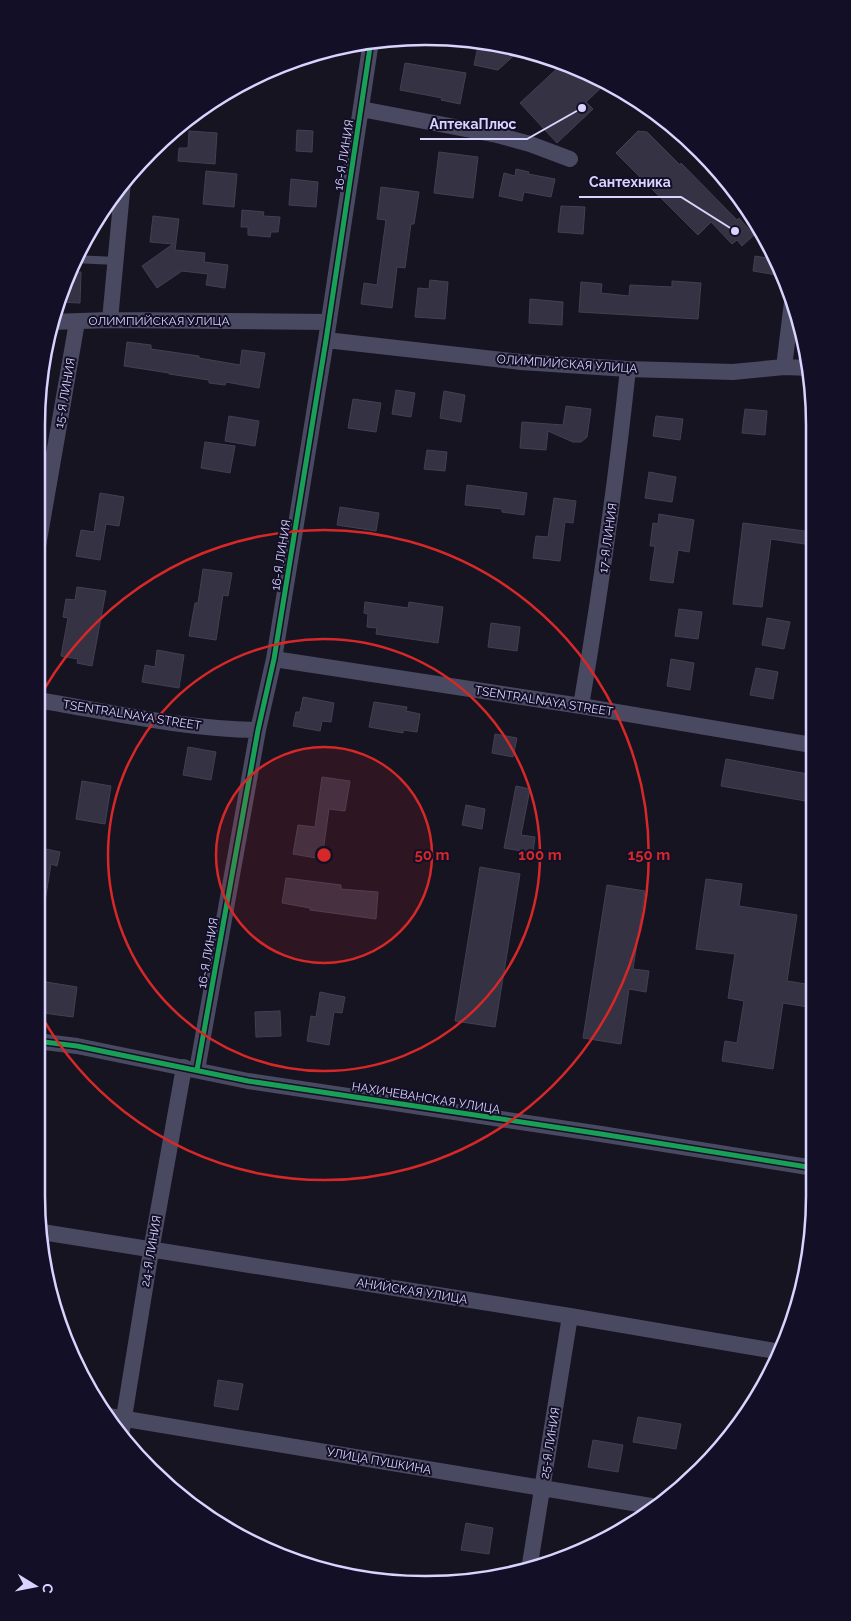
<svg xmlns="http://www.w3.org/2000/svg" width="851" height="1621" viewBox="0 0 851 1621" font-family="Raleway,sans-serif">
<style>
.building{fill:#343243;stroke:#433f54}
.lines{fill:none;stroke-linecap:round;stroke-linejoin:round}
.lane{stroke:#4a4962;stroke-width:8}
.street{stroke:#4a4962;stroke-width:16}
.cycleway-casing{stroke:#130f26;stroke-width:8}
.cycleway{stroke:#1a9f57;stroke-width:5}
.ring{fill:none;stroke:#d62828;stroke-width:2.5}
.labels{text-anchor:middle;stroke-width:4;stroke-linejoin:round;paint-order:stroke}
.street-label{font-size:12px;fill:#d9d4ff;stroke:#130f26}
.rim{fill:none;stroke:#d9d4ff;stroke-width:2.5}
.centre{fill:#d62828;stroke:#130f26;stroke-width:2.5}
.ring-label{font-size:15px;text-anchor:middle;font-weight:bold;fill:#d62828;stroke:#130f26;stroke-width:4;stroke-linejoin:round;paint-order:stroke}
.leader{fill:none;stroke:#d9d4ff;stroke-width:2}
.callout-dot{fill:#d9d4ff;stroke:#130f26;stroke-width:2}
.callout-label{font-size:14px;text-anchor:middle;font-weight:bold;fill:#d9d4ff;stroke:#130f26;stroke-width:4;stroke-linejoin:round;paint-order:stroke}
</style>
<rect width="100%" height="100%" fill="#161421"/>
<path class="building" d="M479,42L498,45L521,49L498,70L474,65Z
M405,63L466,73L460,104L441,100L442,98L400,90Z
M563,63L591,74L603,86L586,102L593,109L557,143L520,103Z
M297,130L313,131L312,152L296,151Z
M189,131L217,133L215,164L178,161L179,148H188Z
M638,131L647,132L680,165L681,163L737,220L739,218L754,235L742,246L737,240L732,244L711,222L698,235L616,153Z
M439,152L478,157L473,198L434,193Z
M516,169L529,172L528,174L555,179L551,197L524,192L522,201L499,196L504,173L515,176Z
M206,171L237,174L234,207L203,204Z
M291,179L318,182L316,207L289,205Z
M381,187L419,192L414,224H411L405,268L397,267L392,308L361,304L364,283L377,285L386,220L377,219Z
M561,206L585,207L583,234L558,232Z
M242,210L264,212L263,216L280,217L278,232H271L270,237L248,235V227H241Z
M153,216L179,219L175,250L205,253L204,262L228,265L225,288L206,285L208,274L182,271L157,288L142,266L173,244L150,242Z
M755,256L773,259L778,265L777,275L753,271Z
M69,272H81L80,303L58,302Z
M430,280L448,282L445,319L415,317L418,288L429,289Z
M672,281L701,283L698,319L579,312L581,282L602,284L601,293L629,296L630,285L672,287Z
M530,299L563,302L562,325L529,323Z
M127,342L151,345V349L199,356V358L240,365L242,350L265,353L259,388L226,382L225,385L209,383V380L169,374V373L124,366Z
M396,390L415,393L411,417L392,414Z
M444,391L465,395L461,422L440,418Z
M353,399L381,403L376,432L348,428Z
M566,406L591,409L587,437L581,442H573L548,431L546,450L520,448L522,422L563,425Z
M745,409L767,411L765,435L742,433Z
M229,416L259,421L255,446L225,441Z
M656,416L683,419L680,440L653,436Z
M205,442L235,446L230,473L201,468Z
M427,450L447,452L445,471L424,469Z
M649,472L676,477L672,502L645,498Z
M467,485L527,493L524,515L502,512V509L465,505Z
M100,493L124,497L119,526L106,524L100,560L76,556L81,530L94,532Z
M554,498L576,501L573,523L565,522L560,561L533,558L536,536L548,537Z
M340,507L379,513L376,531L337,525Z
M659,514L694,520L689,552L678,550L673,583L650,580L655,546H650L653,523L658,524Z
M743,523L812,532V545L771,539L762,607L733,604Z
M203,569L232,573L228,596L223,595L216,640L189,636L195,603H198Z
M77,587L106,591L92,666L77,663L78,659L61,656L68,618L63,617L66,599L75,600Z
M365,602L408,608L409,602L443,607L438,643L376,634L377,628L367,627L368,614L364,613Z
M679,609L702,612L698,639L675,636Z
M767,618L790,622L784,649L762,645Z
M491,623L520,627L517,651L488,647Z
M157,650L184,655L179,688L142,682L145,665L155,667Z
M671,659L694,663L690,690L667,686Z
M756,668L778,672L773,699L750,695Z
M303,697L334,703L331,722L322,721L320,731L293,726L296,712H300Z
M374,702L407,707L406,711L420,714L417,732L403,730V733L369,727Z
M495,734L517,738L513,757L492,753Z
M188,747L216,752L211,780L183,775Z
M726,759L813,775V792L811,802L721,786Z
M322,777L350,781L345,811L329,809L322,859L293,854L298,825L315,827Z
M82,781L111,786L105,824L76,819Z
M516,786L530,789L521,835L535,837L533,853L504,848Z
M466,805L485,809L482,829L462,825Z
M41,848L60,852L57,866L51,864L43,914L37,913V870Z
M480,867L520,874L495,1027L455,1021Z
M286,878L341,885V889L378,892L376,919L310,910V908L282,903Z
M706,879L742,884L739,906L797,915L787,981L812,985L808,1007L783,1003L773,1069L722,1061L725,1041L737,1043L744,1001L728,998L735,954L696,949Z
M607,885L645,891L633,969L649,971L646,992L629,989L621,1044L583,1038Z
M40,981L77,987L73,1017L36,1012Z
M320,992L345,997L342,1013L334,1012L329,1045L307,1041L311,1016L316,1017Z
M280,1011L281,1036L256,1037L255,1012Z
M218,1380L243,1384L238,1410L214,1406Z
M638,1417L681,1424L676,1449L633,1442Z
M593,1440L623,1445L618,1472L588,1467Z
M466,1523L493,1528L489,1554L461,1550Z"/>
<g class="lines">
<path class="lane" d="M74,259L116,261"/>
<path class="street" d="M361,109L497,135L530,144L570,159
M110,320L123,181
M51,322L110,320L328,322
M326,340L521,362L628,369L733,372L784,367L810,368
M784,367L792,302
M37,552L77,322
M274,659L581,706L812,745
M37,700C110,712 184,729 258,730
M581,706C600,594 616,482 628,369
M36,1041L77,1046L248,1081L601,1134L814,1168
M197,1070L258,730L274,659L326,340L371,41
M42,1232L570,1316L781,1352
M108,1416L651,1506
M121,1436L151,1251L184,1067
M529,1570L570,1316"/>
<defs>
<path id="cycleway" d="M36,1041L77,1046L248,1081L601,1134L814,1168
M197,1070L258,730L274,659L326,340L371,41"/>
</defs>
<use href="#cycleway" class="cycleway-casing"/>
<use href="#cycleway" class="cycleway"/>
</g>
<circle cx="324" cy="855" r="108" fill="#d62828" fill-opacity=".12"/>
<g class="ring">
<circle cx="324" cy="855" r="108"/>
<circle cx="324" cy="855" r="216"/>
<path d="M37 702A325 325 0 1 1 37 1008"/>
</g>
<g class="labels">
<g class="street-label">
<text transform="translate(344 155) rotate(-81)" y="4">16-Я ЛИНИЯ</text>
<text x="159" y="325">ОЛИМПИЙСКАЯ УЛИЦА</text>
<text transform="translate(567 364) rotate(4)" y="4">ОЛИМПИЙСКАЯ УЛИЦА</text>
<text transform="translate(65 393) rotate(-80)" y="4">15-Я ЛИНИЯ</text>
<text transform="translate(608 538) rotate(-82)" y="4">17-Я ЛИНИЯ</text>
<text transform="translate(281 555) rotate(-81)" y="4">16-Я ЛИНИЯ</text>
<text transform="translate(544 701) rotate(9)" y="4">TSENTRALNAYA STREET</text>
<text transform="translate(132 715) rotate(9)" y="4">TSENTRALNAYA STREET</text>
<text transform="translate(208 953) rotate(-80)" y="4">16-Я ЛИНИЯ</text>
<text transform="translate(426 1098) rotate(9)" y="4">НАХИЧЕВАНСКАЯ УЛИЦА</text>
<text transform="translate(151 1251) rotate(-80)" y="4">24-Я ЛИНИЯ</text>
<text transform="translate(412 1291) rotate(9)" y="4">АНИЙСКАЯ УЛИЦА</text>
<text transform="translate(550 1443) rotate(-81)" y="4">25-Я ЛИНИЯ</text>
<text transform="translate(379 1461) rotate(10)" y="4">УЛИЦА ПУШКИНА</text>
</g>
</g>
<path d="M0 0H851V1621H0ZM425 45H426A380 380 0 0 1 806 425V1196A380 380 0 0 1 426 1576H425A380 380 0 0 1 45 1196V425A380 380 0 0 1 425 45Z" fill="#130f26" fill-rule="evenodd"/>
<path class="rim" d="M425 45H426A380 380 0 0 1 806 425V1196A380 380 0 0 1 426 1576H425A380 380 0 0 1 45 1196V425A380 380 0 0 1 425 45Z"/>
<circle cx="324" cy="855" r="8" class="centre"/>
<g class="ring-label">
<text x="432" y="860">50 m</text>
<text x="540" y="860">100 m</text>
<text x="649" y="860">150 m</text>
</g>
<path class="leader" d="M582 108L527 139H420M735 231L681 197H579"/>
<g class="callout-dot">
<circle cx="582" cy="108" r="5"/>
<circle cx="735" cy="231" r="5"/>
</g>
<g class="callout-label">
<text x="473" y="129">АптекаПлюс</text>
<text x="630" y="187">Сантехника</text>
</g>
<g transform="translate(35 1586) rotate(100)" stroke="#130f26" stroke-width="4" paint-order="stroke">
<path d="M0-4L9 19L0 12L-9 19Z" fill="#d9d4ff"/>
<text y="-8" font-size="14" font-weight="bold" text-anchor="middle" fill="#d9d4ff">С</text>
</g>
</svg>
